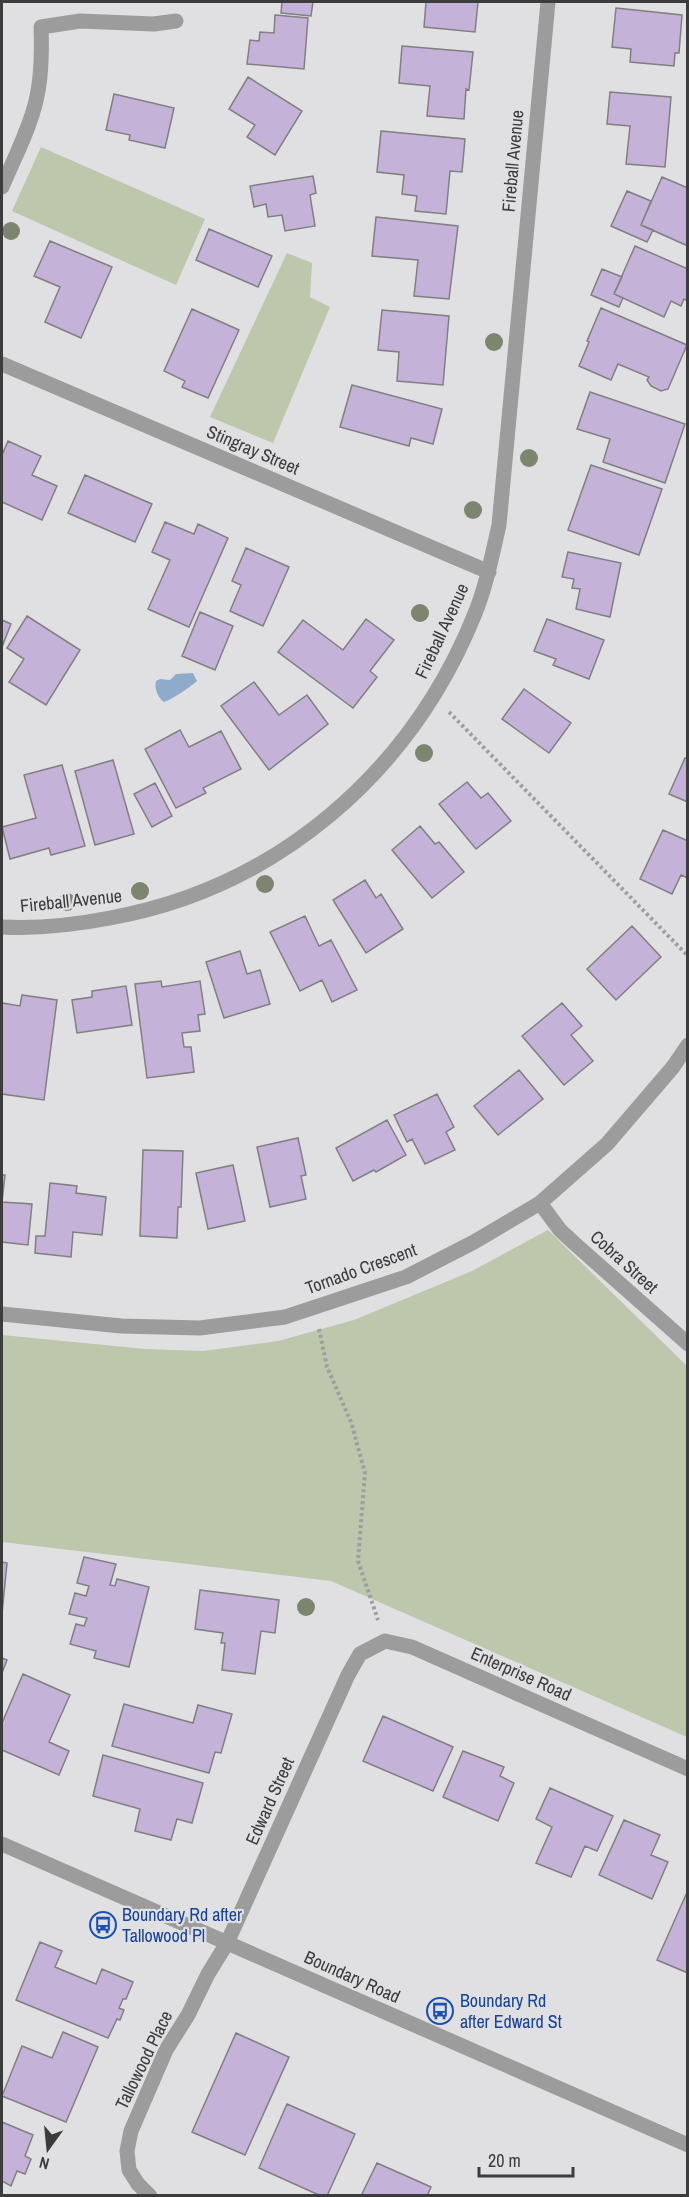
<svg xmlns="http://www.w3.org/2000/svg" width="689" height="2197" viewBox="0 0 689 2197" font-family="'Archivo Narrow',sans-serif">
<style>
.green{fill:#bcc7ab}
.water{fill:#8eabcb}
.building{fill:#c5b2d8;stroke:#807f81;stroke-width:1.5}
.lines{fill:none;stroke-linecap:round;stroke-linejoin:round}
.path{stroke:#9e9ea1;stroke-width:4;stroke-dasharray:3 3;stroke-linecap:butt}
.minor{stroke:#9d9c9c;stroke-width:15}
.tree{fill:#7e856e}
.labels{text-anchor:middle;stroke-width:4.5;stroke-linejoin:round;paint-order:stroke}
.street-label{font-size:18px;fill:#3c3c3d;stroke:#e0e0e3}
.transit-label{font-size:18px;fill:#164399;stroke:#e0e0e3;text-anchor:start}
</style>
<rect width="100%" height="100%" fill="#e0e0e3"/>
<path class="green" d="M41,147L205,219L176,285L12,211Z
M287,253L312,263L310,297L330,307L273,443L210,417Z
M548,1230L687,1366V1737L331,1581L2,1542V1335L145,1349L203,1351L278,1341L354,1320L472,1271Z"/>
<path class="water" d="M193,673L197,681C192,686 171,700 164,702C158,698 154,688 156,681L160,679L170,680L176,674Z"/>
<path class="building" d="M282,2H313L311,16L281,13Z
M426,2H478L475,32L424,27Z
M616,8L682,15L679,53H675L674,66L630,62L631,49L612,47Z
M275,15L308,18L304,69L247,64L250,40L259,41L260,32L274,33Z
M402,46L473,52L469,90L466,89L464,119L427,116L430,86L399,83Z
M248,77L302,111L275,155L247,137L255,125L229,109Z
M610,92L671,97L665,167L626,164L630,126L607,124Z
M114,94L174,108L165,148L129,140L130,135L106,130Z
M381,131L465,139L462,172L450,171L446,214L415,211L417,196L402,194L404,175L377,172Z
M313,176L316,193L310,195L315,226L285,231L282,215L268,217L266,204L254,207L250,186Z
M662,177L688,188V246L641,225Z
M627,191L651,201L641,225L653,230L647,242L611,226Z
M376,217L458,226L449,299L414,296L418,260L372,256Z
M209,229L272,256L258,287L196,260Z
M50,241L112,267L81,338L45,322L60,287L34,276Z
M635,246L688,269V301L684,299L681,306L671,301L664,317L614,294Z
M602,269L622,277L614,294L623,298L619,307L591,295Z
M601,308L687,345L668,389L661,391L651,386L647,380L649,377L618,364L611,380L579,366L589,342L587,341Z
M192,309L239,330L208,398L182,387L185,381L164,371Z
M382,310L449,316L443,385L397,381L399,352L378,350Z
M352,385L442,409L433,444L411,438L409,446L340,427Z
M590,392L685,424L665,483L603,462L610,439L577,429Z
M8,441L41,456L32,475L57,486L42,520L2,502V455Z
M591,465L662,489L639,555L568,530Z
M85,475L152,504L135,542L68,513Z
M165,522L194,534L198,524L228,538L189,627L148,609L170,560L152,552Z
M246,548L289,567L263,626L230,611L241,585L232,581Z
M568,552L621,563L610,617L576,609L580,589L572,588L574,579L562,577Z
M200,612L233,626L215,670L182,656Z
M27,616L80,650L46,705L9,682L24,659L7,648Z
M366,619L394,640L370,671L377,677L353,708L278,652L303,620L343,650Z
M547,619L604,640L589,679L553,665L556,659L534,651Z
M2,620L11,624L2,647Z
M254,682L279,715L307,695L328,724L269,770L221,706Z
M524,689L571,723L549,753L502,719Z
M180,730L189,747L221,731L241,769L203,788L206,793L176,808L145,749Z
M685,758L688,759V802L669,794Z
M113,760L134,834L95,845L75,771Z
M62,765L85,846L51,855L49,848L10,859L2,827L36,818L24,775Z
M467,782L481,798L488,793L511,821L476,849L439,804Z
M155,783L172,816L152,827L134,794Z
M420,826L435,844L439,842L464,872L432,898L392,850Z
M663,830L688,841V878L681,875L672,894L640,879Z
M365,880L376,898L381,894L403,929L366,953L333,900Z
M305,916L319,946L331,940L357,990L332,1002L322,980L300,991L270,932Z
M632,926L661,957L616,1000L587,969Z
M240,951L247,974L260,970L270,1004L224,1018L206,962Z
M161,981L162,987L200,981L205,1014L198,1015L200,1031L182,1033L184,1047H191L194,1072L147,1078L135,984Z
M126,986L132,1025L77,1033L72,1000L92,997V991Z
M22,995L57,1000L44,1100L2,1094V1003L20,1006Z
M562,1003L582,1026L571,1035L593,1061L564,1085L522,1036Z
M519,1070L543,1099L498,1135L474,1106Z
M437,1094L454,1127L446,1132L455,1150L425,1164L412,1139L407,1142L394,1115Z
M387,1120L406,1155L376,1172L374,1170L353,1181L336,1148Z
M298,1138L306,1175L301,1176L306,1199L270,1207L257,1147Z
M143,1150L183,1151L181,1207H178L177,1238L140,1236Z
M233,1165L245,1221L208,1229L196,1173Z
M2,1175H5L2,1202L32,1204L28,1245L2,1242Z
M50,1183L77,1186L76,1193L106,1197L102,1235L73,1232L71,1257L35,1253L36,1236H45Z
M84,1557L116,1564L110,1585L115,1586L117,1579L149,1587L129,1667L94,1658L96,1651L70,1644L76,1624L84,1626L87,1618L69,1614L75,1593L86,1596L89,1586L77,1583Z
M2,1562L7,1563L2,1614Z
M200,1590L279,1600L275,1633L261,1631L255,1674L222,1670L225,1643H221L223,1633L195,1629Z
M2,1658L7,1660L2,1673Z
M23,1674L70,1695L49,1742L69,1751L59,1775L2,1750V1723Z
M124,1704L193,1723L198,1705L232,1714L221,1753L215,1752L209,1773L112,1746Z
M383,1716L453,1747L433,1791L363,1761Z
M463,1751L504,1767L500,1776L514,1783L498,1821L443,1797Z
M103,1755L203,1783L192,1823L177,1819L171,1840L135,1831L140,1809L93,1796Z
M550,1788L613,1816L597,1851L585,1846L571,1877L536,1863L552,1827L536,1819Z
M624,1820L660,1835L651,1855L668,1862L652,1899L599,1875Z
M688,1890V1973L657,1960Z
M40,1942L62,1951L55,1967L96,1984L102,1969L133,1982L126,1999H123L119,2008L124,2010L120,2020L117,2019L108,2038L16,2000Z
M63,2032L98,2047L66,2122L2,2096L22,2046L52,2058Z
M236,2033L289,2057L245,2155L192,2132Z
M287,2104L355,2134L327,2196H321L259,2168Z
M2,2122L33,2135L25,2156L31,2159L25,2174L17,2171L11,2186L2,2181Z
M377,2163L431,2187L427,2196H361Z"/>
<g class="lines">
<path class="path" d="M449,712L688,956
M319,1329L327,1367L351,1422L365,1473L358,1561L378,1620"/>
<path class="minor" d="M2,187C14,159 29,130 36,101C42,76 42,51 41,27L80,21L154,24L176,21
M2,364L489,572
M2,927C38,929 74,925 110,918C277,888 410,773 474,616C486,587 492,556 499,525L548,2
M540,1203L560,1230L574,1243L688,1344
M2,1314L121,1326L200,1328L285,1317L406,1277L474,1242L540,1203L607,1144L673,1067L688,1045
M2,1844L688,2145
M150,2196L138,2184L129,2170L127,2151L131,2131L166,2050L188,2015L208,1974L227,1943L348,1675L360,1654L385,1641L412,1647L688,1769"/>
</g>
<g class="tree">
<circle cx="11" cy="231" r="9"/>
<circle cx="494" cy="342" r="9"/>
<circle cx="529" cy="458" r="9"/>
<circle cx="473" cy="510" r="9"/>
<circle cx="420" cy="613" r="9"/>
<circle cx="424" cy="753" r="9"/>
<circle cx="265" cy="884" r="9"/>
<circle cx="140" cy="891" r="9"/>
<circle cx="67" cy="902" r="9"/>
<circle cx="306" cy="1607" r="9"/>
</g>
<defs>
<symbol id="bus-ring" viewBox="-11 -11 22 22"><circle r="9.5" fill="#e0e0e3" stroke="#1a4fb4" stroke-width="1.5"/><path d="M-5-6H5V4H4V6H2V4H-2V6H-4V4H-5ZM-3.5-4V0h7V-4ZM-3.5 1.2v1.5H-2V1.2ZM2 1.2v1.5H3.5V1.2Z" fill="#1a4fb4"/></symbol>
</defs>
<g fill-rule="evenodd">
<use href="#bus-ring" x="88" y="1910" width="30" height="30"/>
<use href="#bus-ring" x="425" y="1996" width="30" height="30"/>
</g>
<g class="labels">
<g class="street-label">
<text transform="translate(513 161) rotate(-85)" y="6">Fireball Avenue</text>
<text transform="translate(253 450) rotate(23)" y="6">Stingray Street</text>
<text transform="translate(442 631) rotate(-65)" y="6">Fireball Avenue</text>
<text transform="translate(71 901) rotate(-6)" y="6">Fireball Avenue</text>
<text transform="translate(624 1262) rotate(42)" y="6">Cobra Street</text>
<text transform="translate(361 1269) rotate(-20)" y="6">Tornado Crescent</text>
<text transform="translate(521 1674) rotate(24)" y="6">Enterprise Road</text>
<text transform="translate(270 1801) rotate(-66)" y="6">Edward Street</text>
<text transform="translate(352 1977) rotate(24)" y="6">Boundary Road</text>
<text transform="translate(144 2060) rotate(-64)" y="6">Tallowood Place</text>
</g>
<g class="transit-label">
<text x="122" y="1921">Boundary Rd after<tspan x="122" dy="21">Tallowood Pl</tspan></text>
<text x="460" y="2007">Boundary Rd<tspan x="460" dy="21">after Edward St</tspan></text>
</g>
</g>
<rect width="689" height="2197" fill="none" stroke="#3c3c3d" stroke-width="6"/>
<g transform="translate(48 2149) rotate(195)" stroke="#e0e0e3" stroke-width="4.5" paint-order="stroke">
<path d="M0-4.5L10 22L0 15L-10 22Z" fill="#3c3c3d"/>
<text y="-9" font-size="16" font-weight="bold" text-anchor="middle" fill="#3c3c3d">N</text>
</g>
<path d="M479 2167v9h94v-9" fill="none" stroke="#3c3c3d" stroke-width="3"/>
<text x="488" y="2167" font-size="18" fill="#3c3c3d" stroke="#e0e0e3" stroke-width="4.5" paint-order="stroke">20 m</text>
</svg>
